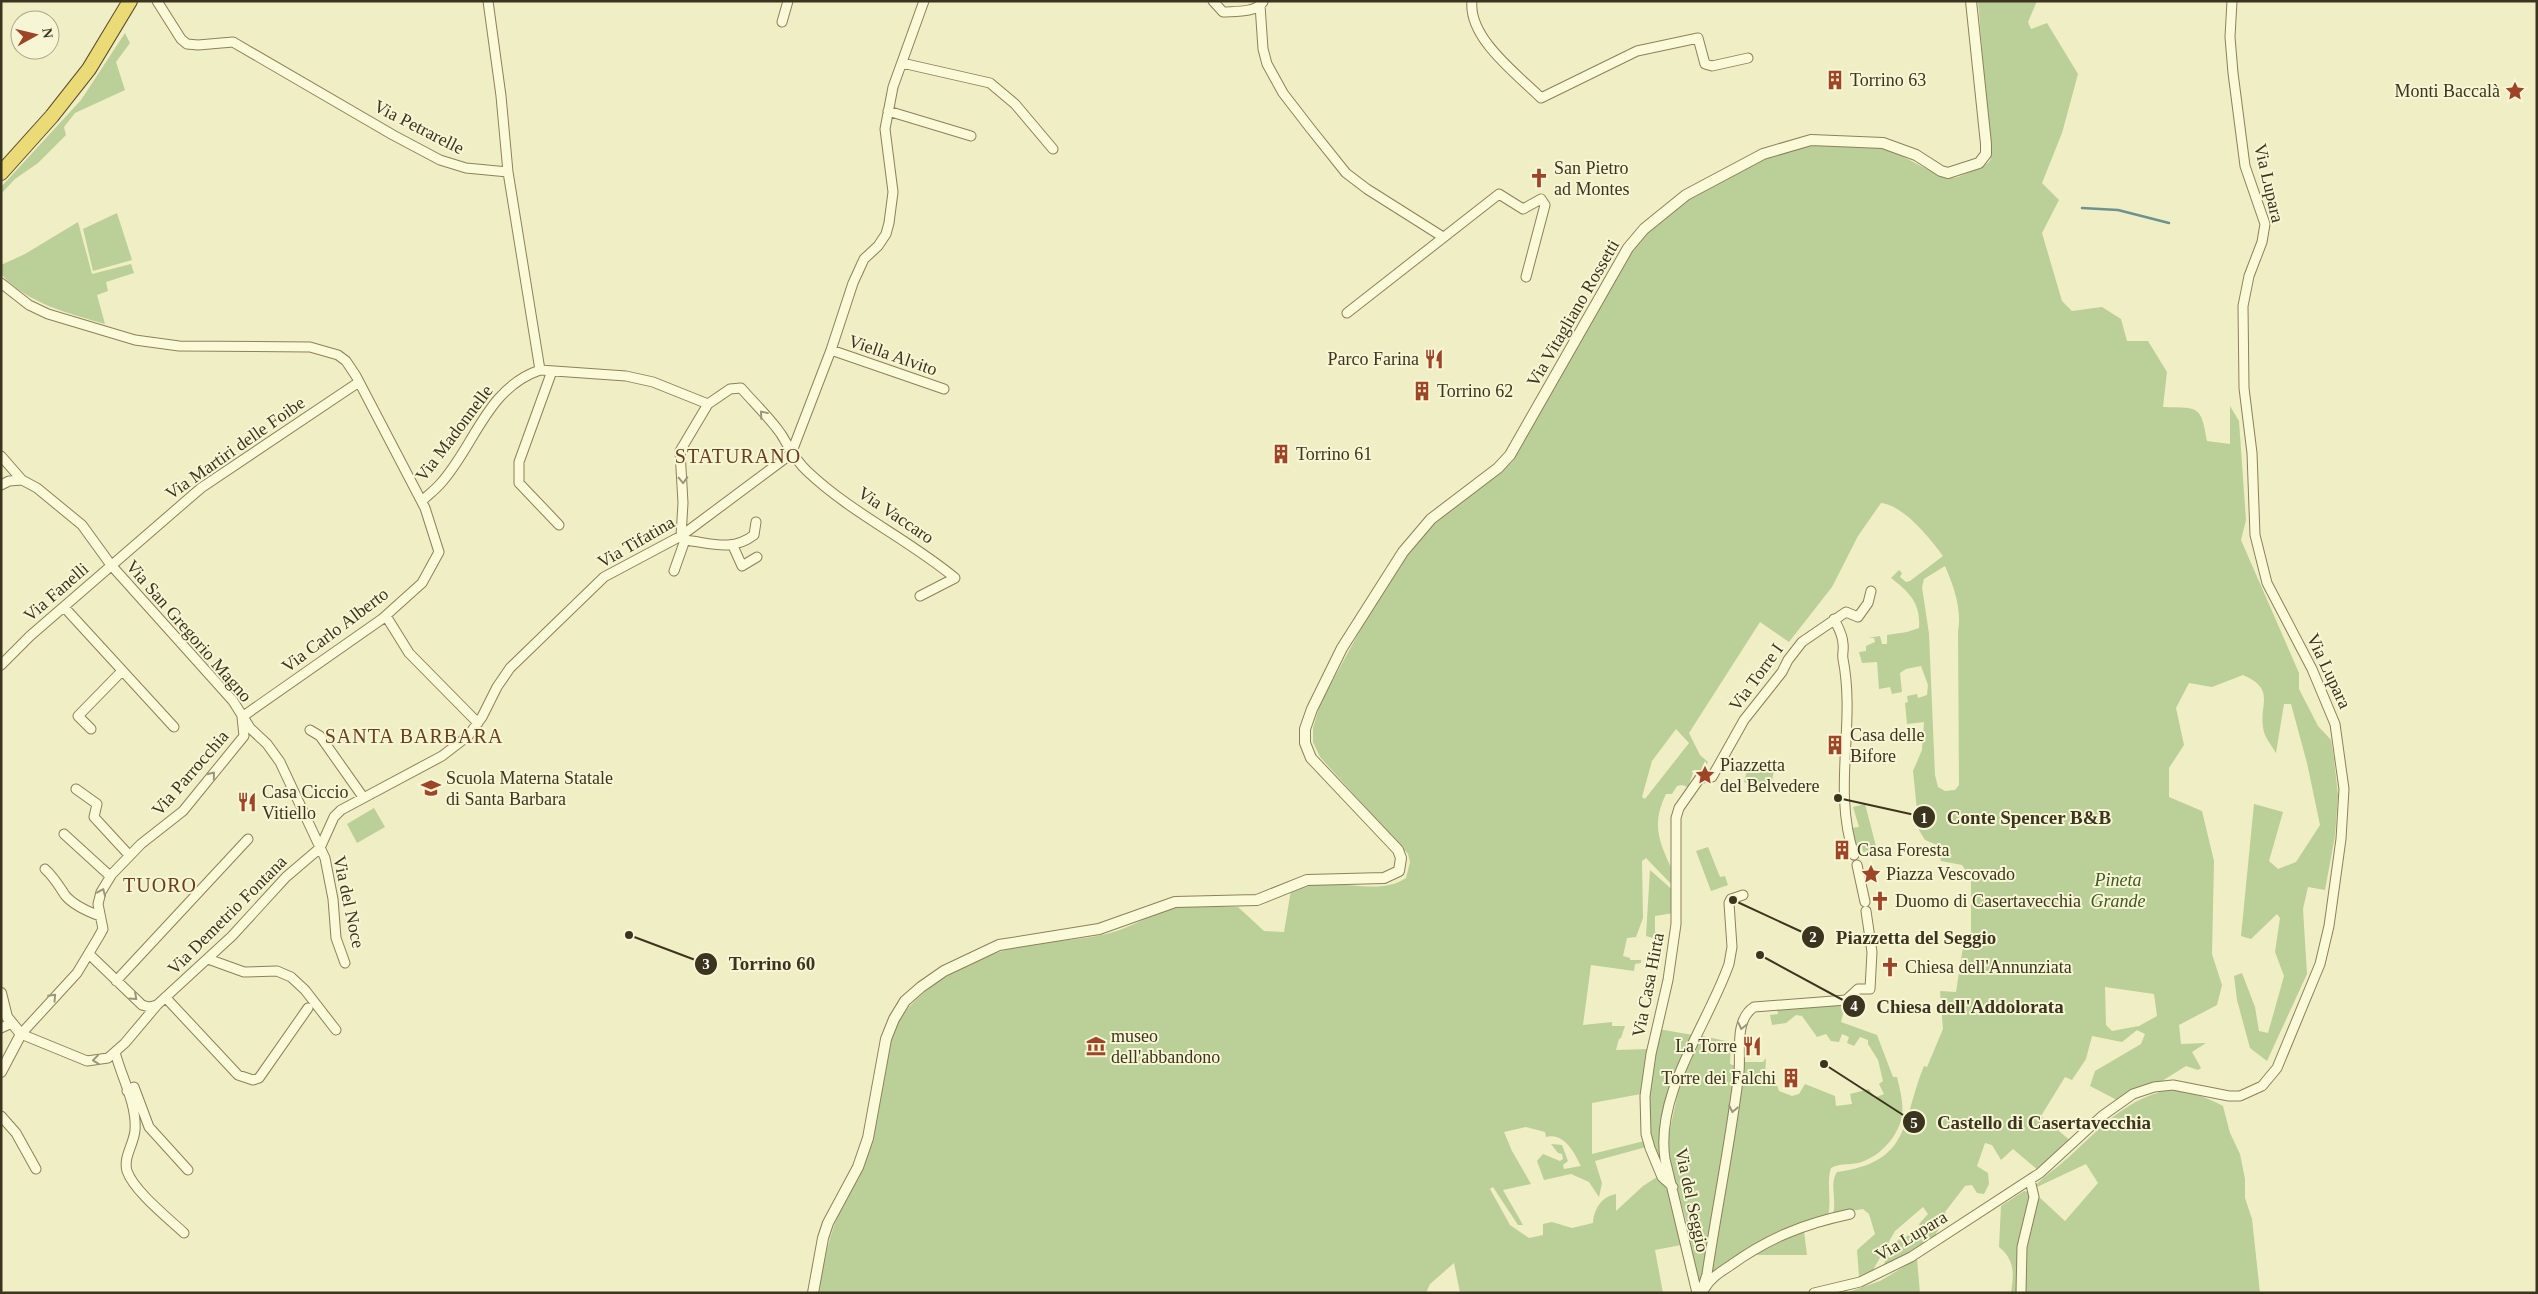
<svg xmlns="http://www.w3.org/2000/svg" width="2538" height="1294" viewBox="0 0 2538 1294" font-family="Georgia,serif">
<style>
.green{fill:#bbcf98;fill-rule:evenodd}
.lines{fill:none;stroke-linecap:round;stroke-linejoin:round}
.stream{stroke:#6c9292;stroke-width:2.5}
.minor-casing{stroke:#8c815a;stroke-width:11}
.tertiary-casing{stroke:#8c815a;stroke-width:12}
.trunk-casing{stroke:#5a4d2e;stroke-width:16}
.minor{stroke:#faf9d8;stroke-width:9}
.tertiary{stroke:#faf9d8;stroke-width:10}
.trunk{stroke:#ebdb76;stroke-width:14}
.oneway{stroke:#9a967b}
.labels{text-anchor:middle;stroke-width:4;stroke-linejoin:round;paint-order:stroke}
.poi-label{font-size:18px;fill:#3b341e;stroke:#f7f6d4;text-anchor:start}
.street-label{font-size:18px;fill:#3b341e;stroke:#f7f6d4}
.park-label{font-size:18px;font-style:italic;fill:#3e5924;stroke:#f7f6d4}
.quarter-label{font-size:20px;letter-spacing:1px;fill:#6a401c;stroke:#f7f6d4}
.leader{fill:none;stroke:#3b341e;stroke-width:2}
.callout-dot{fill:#3b341e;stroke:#f7f6d4;stroke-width:2}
.mark-label{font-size:15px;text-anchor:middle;font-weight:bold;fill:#fff}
.callout-label{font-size:19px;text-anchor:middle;font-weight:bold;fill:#3b341e;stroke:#f7f6d4;stroke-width:4;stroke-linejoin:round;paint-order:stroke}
</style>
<rect width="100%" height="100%" fill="#f0eec4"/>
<path class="green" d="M1978,1H2037L2028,22L2031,29L2047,23L2078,74L2062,133L2042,183L2059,200L2042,233L2062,301L2072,311L2102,307L2121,319L2127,341H2148L2167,372L2163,407C2199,408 2201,405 2207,441L2230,444V406L2239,421L2246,520L2241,540L2299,673V689L2318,726L2331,740L2334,759L2338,795L2335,836L2325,890L2308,887L2303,909L2307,974L2267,1061L2250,1048L2237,1000L2234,976L2242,973L2255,1007L2259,1031L2268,1033L2284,976L2275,952L2280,918L2277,914L2251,939L2241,936L2254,804L2283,812L2269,861L2278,869L2296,862L2320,825L2307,763L2291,704H2284L2276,753C2272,746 2266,739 2264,732C2257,705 2278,690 2243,675L2212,687L2189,683L2176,708L2184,745L2169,768V797L2202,811L2214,861L2212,954L2222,985L2217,1005L2179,1025L2181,1044L2206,1043L2192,1052L2201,1068L2198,1070L2186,1066L2162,1081L2136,1089L2117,1100L2090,1086L2095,1071L2141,1044L2145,1034L2137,1030L2122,1042L2092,1036L2086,1059L2072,1080L2065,1077L2041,1116L2072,1142L2039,1171L2013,1149L2001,1160L1992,1145L1985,1143L1977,1166L1988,1173L1989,1184L1984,1194L1977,1193L1972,1185L1965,1186L1945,1212L1947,1219L1936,1233L1937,1235L1883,1268L1887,1255L1899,1239L1901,1241L1911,1233L1914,1234L1921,1228L1919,1224L1928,1214L1923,1207L1895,1231L1873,1270L1859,1276L1857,1250L1875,1234L1869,1214L1863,1209L1833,1214C1837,1198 1829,1184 1837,1172C1912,1162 1901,1122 1924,1066L1927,1067L1943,1029L1940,991L1956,992L1963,947L1971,931V878L1962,865L1941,861L1937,845L1925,840L1919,830L1913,771L1922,750L1924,722L1907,724L1905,703L1908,702L1907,696L1917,694L1918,698L1927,695L1928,685L1921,666L1906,669L1900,673L1902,692L1892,694L1890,687L1879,689L1877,662L1862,663L1859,652L1866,651V646L1875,642L1874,638H1868L1880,636L1882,644H1887V635L1907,632L1919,628C1921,603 1909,592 1891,578L1899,570L1902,573L1900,577L1906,582L1910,581L1943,556C1930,538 1903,505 1881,503L1858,536L1832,587L1789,642L1760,622L1689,733L1700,755L1708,762L1703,770H1694L1688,787L1682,785L1677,786L1672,794H1666C1649,829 1662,846 1676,879L1673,886L1646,858L1642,861L1643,918L1636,937L1627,938L1623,956L1630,958V960H1641V963L1635,964L1634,971L1591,965L1583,1025L1612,1022V1026H1625L1621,1038L1619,1039L1616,1050L1649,1049L1641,1094L1592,1103V1154L1644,1141L1646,1147L1595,1161L1602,1183L1599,1197L1589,1182L1571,1174L1544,1180L1537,1161L1543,1154L1560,1161L1563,1159L1562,1154L1558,1153L1551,1144L1562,1145L1568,1161L1563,1165L1564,1169L1581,1166C1574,1152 1564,1132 1546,1137L1545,1132L1526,1127L1504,1132L1512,1151L1531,1184L1503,1190L1523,1225H1518L1493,1187L1490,1189L1510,1225L1529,1238L1543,1235V1224L1552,1222L1572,1228L1593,1223C1594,1209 1601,1197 1616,1194V1211L1643,1186L1657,1177L1668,1188L1681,1245L1655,1250L1663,1293H1460L1454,1263L1430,1284L1426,1293H819C822,1270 826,1248 834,1226C843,1200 861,1178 869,1151C880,1116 878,1056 896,1025C919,985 976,956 1020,946C1050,940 1081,941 1110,933C1134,927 1156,910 1181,906C1199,903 1220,907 1238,907L1264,931L1284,932L1291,890C1299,888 1307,885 1314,884C1343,881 1381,895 1406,878L1410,862L1408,854L1320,757L1313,742V728L1320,704L1370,612L1399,566L1436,521L1512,462L1626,257C1682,190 1786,129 1876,146C1896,149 1940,180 1952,178C1958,178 1964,174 1970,172C1979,168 1986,167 1991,159ZM1945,566C1954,587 1962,609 1958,632L1959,785L1955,790L1945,791L1938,787L1935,775L1929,634L1922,587L1924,579ZM1676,729L1689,743L1645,799L1642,797L1652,761ZM2105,987L2154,994L2157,1016L2139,1026L2112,1031L2106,1025Z
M125,33L130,43L116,62L125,90L75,113L64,127L66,135L38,163L15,179L1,194V187L81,100Z
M117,213L132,260L93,271L83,229Z
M78,222L92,274L131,264L134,273L106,282L108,291L97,295L105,324C67,313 29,304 1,274V265L25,254Z
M1748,767L1774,771L1770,790L1744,782Z
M1865,804L1877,850L1863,852L1862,846L1853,844L1851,828L1859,827L1853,807Z
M374,808L385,827L357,843L347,824Z
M1708,847L1720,877L1725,876L1728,885L1711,891L1696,851Z
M1650,870L1676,893L1674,913L1655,916V932L1662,934L1658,945L1653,944V938L1646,936Z
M1846,1002L1841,1022L1877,1035L1893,1077H1897C1900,1090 1905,1107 1901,1120C1896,1139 1878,1158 1858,1163C1849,1165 1839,1163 1831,1168C1826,1184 1832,1199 1828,1216C1780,1231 1747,1243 1710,1276L1743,1062H1763L1766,1058L1765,1079H1775L1779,1091L1792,1096L1799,1094L1805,1084L1835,1096L1836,1106L1852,1104L1850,1094L1869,1089L1874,1098L1884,1094L1879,1084L1883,1081L1878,1060L1868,1044V1040L1860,1037L1854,1046L1847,1043L1849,1037L1842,1034L1839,1042L1831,1041L1826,1034L1817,1037L1802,1016L1796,1015L1786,1023L1772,1025L1770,1015L1778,1014L1777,1009Z
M1658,1029L1693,1035L1660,1136L1663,1173C1659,1161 1653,1149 1651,1136C1644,1101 1653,1064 1658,1029Z
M1702,1036L1731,1042L1730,1064L1736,1066L1704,1277L1701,1280L1696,1277L1687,1224L1671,1167L1667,1143L1680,1083Z
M2167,1090C2187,1091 2205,1096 2223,1106L2230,1133L2240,1154L2245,1179V1198L2252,1219L2260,1293H2026L2025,1242L2037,1195L2065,1221L2098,1183L2086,1164L2037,1187L2036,1185C2044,1176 2054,1170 2063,1162C2098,1132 2119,1102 2167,1090Z
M2024,1191L2030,1192L2031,1199L2019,1293H2011C2014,1274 2015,1260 1999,1247L2001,1206Z
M1804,1231L1807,1255H1753Z
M1917,1259L1920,1293H1846L1880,1281Z"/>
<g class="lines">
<path class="stream" d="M2082,208L2118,210L2169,223"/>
<defs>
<path id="minor" d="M157,1L181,39L187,44L198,45L233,42L393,135L440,160L466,168L508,172L540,370
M488,1L501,96L508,172
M1213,1L1223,12C1235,11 1255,13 1263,2
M1472,1C1468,38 1517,74 1541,98L1637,51L1698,38L1705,64L1712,66L1748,58
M1260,5L1263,49L1267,64L1283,93L1310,128L1346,173L1367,189L1443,237
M782,22L788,1
M902,63L990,83L1015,104L1053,149
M888,111L971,136
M1,283L29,305L48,314L135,340L179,346L310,347L338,355L346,361L356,376L425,508L439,552L422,583L382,619L242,717
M1347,313L1499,194L1523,209L1541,199L1545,205L1526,277
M831,350L944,389
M552,371L519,462V483L559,525
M1,456L22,480
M1,485L9,481L22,480L37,488L82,525L111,565L233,701L250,728L267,744L280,762L325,858L333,899L336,938L345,963
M422,501C428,495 435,490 441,483C475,445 487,388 540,370L626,376L653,382L708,404
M756,522L754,535C732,552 711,543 685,540L681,536L683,503L680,451L708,404L730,389L741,388C754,403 770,418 781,434C789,447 795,460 807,471C851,513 908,539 955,578L920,596
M733,546L742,566L757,557
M674,571L685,540
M64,607L174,727
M386,616L409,653L478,723
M1834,619C1838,627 1843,635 1843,644C1844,649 1842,654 1843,659C1856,725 1832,788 1854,855
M1,665L30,636L201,488L359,382
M242,717L244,736L183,811L141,844L112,874L101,892L98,904L103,929L98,938L77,973L21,1034L87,1061L108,1058L125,1043L157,1005L232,936L286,877L320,848
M91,729L78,716L122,671
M310,730L320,736L363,797
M76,789L97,804L94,817L129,855
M64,834L110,876
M320,848L334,817L341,810L442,756L468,736L482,717L497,687L510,668L604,577L681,536L791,454L831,350L853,283L864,259L878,246L886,234L889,223L893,192L885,129L893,87L924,1
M1857,865L1865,902
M45,869C54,877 59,886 65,895C73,905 89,912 100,916
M89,954L142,1005L149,1007L157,1005
M208,959L244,972L277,971L291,977L305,990L336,1030
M116,981L248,839
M166,998L238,1075L253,1080L259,1078L308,1008
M1,1028L12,1023
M115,1052C121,1076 137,1104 135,1130C134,1144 123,1157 127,1171C134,1191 168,1218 184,1233
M127,1091L134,1087L149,1127L188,1170
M1,1116L16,1133L36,1169
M1673,1187L1662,1177L1650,1148L1646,1134L1645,1096L1651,1054L1668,980L1676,924V818L1679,808L1700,778L1712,777L1744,720L1782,672L1788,660L1802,642L1846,612L1858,617L1868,603L1871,591
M1705,1288C1710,1278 1721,1272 1731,1265C1769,1238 1803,1224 1850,1214
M1697,1293L1665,1159C1655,1093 1708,1024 1729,964L1732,947L1729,903L1731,899L1743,895
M1701,1293L1707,1274C1717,1207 1731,1139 1739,1072C1741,1052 1734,1020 1754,1007L1846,1000L1858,989H1870L1872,952L1866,911
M1814,1293L1860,1282L1911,1257L2040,1173L2102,1116L2133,1094L2154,1087L2173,1085L2229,1096H2240L2262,1086L2277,1068L2320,964L2329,926L2341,839L2344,789L2335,724L2312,669L2267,583L2255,535L2252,453L2244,388L2243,306L2249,276L2262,242L2265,224L2245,166L2233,73L2230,37L2232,1
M2021,1293L2022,1247L2034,1197L2030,1180"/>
<path id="tertiary" d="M1,993L7,1017L21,1034L1,1072
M813,1293L823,1238L828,1223L858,1167L868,1138L886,1039L894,1019L905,1001L921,987L944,971L999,945L1099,929L1175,902L1257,900L1307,880L1384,878L1399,871L1401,858L1398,850L1311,758L1305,743V729L1312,709L1342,648L1403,552L1431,519L1498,468L1510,455L1628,248L1644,229L1686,195L1763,154L1811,140L1883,143L1916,155L1941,171L1948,173L1979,163L1986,154V144L1971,1"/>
<path id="trunk" d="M1,173L52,116L89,69L130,1"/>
</defs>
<use href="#minor" class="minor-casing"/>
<use href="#tertiary" class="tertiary-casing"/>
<use href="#trunk" class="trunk-casing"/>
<use href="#minor" class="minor"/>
<use href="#tertiary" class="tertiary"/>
<use href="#trunk" class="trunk"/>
</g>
<defs><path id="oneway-chevron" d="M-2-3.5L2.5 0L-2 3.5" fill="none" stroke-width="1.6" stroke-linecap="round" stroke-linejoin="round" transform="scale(1.25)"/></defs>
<g class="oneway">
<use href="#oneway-chevron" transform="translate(763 414) rotate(-130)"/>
<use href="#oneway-chevron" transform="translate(683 480) rotate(88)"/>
<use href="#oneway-chevron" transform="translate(212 775) rotate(-51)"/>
<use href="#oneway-chevron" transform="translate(102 892) rotate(-67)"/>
<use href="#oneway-chevron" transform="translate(53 997) rotate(-47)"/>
<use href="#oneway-chevron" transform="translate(134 997) rotate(42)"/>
<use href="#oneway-chevron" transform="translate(1742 1026) rotate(103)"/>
<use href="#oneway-chevron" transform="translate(96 1060) rotate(173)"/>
<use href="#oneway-chevron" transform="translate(1733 1109) rotate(101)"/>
</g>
<defs>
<symbol id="building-bare" viewBox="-9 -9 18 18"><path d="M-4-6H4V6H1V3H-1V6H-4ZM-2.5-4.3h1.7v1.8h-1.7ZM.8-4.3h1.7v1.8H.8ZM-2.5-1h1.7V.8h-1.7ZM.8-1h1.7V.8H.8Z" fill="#9e4427" stroke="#f7f6d4" stroke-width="2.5" paint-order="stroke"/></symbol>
<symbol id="sight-bare" viewBox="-9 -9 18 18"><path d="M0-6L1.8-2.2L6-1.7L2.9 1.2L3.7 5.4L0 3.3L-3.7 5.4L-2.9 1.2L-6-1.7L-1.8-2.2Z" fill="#9e4427" stroke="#f7f6d4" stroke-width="2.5" paint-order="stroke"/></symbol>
<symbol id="church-bare" viewBox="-9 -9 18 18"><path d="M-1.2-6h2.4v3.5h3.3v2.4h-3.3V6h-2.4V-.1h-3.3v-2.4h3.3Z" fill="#9e4427" stroke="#f7f6d4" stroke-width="2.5" paint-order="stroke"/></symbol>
<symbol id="restaurant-bare" viewBox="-9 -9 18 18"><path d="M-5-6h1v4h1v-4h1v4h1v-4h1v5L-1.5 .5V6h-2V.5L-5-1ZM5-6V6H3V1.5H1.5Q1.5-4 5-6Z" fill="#9e4427" stroke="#f7f6d4" stroke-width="2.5" paint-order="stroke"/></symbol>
<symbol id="school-bare" viewBox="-9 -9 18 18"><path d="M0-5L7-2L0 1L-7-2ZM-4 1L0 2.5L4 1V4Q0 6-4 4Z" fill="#9e4427" stroke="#f7f6d4" stroke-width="2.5" paint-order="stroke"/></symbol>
<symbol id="museum-bare" viewBox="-9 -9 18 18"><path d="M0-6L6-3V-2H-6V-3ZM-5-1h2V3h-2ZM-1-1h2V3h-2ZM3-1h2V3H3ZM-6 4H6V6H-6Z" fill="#9e4427" stroke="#f7f6d4" stroke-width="2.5" paint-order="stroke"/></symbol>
</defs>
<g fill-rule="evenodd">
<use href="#building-bare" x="1821" y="66" width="28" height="28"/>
<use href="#sight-bare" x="2501" y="77" width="28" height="28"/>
<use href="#church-bare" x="1525" y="164" width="28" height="28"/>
<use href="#restaurant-bare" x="1420" y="345" width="28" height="28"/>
<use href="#building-bare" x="1408" y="377" width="28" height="28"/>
<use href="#building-bare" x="1267" y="440" width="28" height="28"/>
<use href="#building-bare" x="1821" y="731" width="28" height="28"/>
<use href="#sight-bare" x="1691" y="761" width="28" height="28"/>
<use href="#school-bare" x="417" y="774" width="28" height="28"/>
<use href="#restaurant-bare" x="233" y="788" width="28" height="28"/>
<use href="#building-bare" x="1828" y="836" width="28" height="28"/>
<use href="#sight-bare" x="1857" y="860" width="28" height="28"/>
<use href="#church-bare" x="1866" y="887" width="28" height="28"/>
<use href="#church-bare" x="1876" y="953" width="28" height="28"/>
<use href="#museum-bare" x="1082" y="1032" width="28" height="28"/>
<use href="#restaurant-bare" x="1738" y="1032" width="28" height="28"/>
<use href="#building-bare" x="1777" y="1064" width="28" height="28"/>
</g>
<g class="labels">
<g class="poi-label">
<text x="1850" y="86">Torrino 63</text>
<text x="2500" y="97" text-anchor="end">Monti Baccalà</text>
<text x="1554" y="174">San Pietro<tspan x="1554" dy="21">ad Montes</tspan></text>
<text x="1419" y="365" text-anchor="end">Parco Farina</text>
<text x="1437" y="397">Torrino 62</text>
<text x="1296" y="460">Torrino 61</text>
<text x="1850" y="741">Casa delle<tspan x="1850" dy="21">Bifore</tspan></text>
<text x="1720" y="771">Piazzetta<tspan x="1720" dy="21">del Belvedere</tspan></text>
<text x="446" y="784">Scuola Materna Statale<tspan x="446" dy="21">di Santa Barbara</tspan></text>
<text x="262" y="798">Casa Ciccio<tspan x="262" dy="21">Vitiello</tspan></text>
<text x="1857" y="856">Casa Foresta</text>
<text x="1886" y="880">Piazza Vescovado</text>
<text x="1895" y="907">Duomo di Casertavecchia</text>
<text x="1905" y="973">Chiesa dell'Annunziata</text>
<text x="1111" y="1042">museo<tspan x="1111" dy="21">dell'abbandono</tspan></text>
<text x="1737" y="1052" text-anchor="end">La Torre</text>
<text x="1776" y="1084" text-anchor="end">Torre dei Falchi</text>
</g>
<g class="street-label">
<text transform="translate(419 127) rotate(27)" y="6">Via Petrarelle</text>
<text transform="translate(2269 183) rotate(77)" y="6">Via Lupara</text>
<text transform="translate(1573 313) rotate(-60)" y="6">Via Vitagliano Rossetti</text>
<text transform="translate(893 355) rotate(19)" y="6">Viella Alvito</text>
<text transform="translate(454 433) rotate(-53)" y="6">Via Madonnelle</text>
<text transform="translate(235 448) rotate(-35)" y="6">Via Martiri delle Foibe</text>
<text transform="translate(896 515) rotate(34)" y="6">Via Vaccaro</text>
<text transform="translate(636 542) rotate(-30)" y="6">Via Tifatina</text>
<text transform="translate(56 592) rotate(-41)" y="6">Via Fanelli</text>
<text transform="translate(335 630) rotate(-37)" y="6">Via Carlo Alberto</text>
<text transform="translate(189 631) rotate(49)" y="6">Via San Gregorio Magno</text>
<text transform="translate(2329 671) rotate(65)" y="6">Via Lupara</text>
<text transform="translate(1756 677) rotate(-54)" y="6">Via Torre I</text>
<text transform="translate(190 773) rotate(-49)" y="6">Via Parrocchia</text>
<text transform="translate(349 902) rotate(78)" y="6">Via del Noce</text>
<text transform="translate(227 915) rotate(-45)" y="6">Via Demetrio Fontana</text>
<text transform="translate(1648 985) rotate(-79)" y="6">Via Casa Hirta</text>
<text transform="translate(1692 1200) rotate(78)" y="6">Via del Seggio</text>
<text transform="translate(1911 1236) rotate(-31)" y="6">Via Lupara</text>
</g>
<g class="park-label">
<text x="2118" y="886">Pineta<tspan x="2118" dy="21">Grande</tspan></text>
</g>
<g class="quarter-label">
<text x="738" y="463">STATURANO</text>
<text x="414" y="743">SANTA BARBARA</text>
<text x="160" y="892">TUORO</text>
</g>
</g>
<path class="leader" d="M1838 798L1924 817M1733 900L1813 937M629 935L706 964M1760 955L1854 1006M1824 1064L1914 1122"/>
<g class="callout-dot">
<circle cx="1838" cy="798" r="5"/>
<circle cx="1733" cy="900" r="5"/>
<circle cx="629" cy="935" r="5"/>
<circle cx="1760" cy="955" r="5"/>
<circle cx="1824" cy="1064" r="5"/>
<circle cx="1924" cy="817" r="12"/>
<circle cx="1813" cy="937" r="12"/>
<circle cx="706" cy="964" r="12"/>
<circle cx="1854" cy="1006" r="12"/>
<circle cx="1914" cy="1122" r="12"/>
</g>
<g class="mark-label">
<text x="1924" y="823">1</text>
<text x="1813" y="942">2</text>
<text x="706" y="969">3</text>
<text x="1854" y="1011">4</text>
<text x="1914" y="1128">5</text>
</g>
<g class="callout-label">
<text x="2029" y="824">Conte Spencer B&amp;B</text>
<text x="1916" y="944">Piazzetta del Seggio</text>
<text x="772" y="970">Torrino 60</text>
<text x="1970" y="1013">Chiesa dell'Addolorata</text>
<text x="2044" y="1129">Castello di Casertavecchia</text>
</g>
<rect width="2538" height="1294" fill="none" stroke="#3b341e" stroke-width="5"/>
<g transform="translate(35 35) rotate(82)"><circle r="24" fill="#f7f6d4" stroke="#aca88b"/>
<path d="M0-4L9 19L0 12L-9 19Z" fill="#9e4427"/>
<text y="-8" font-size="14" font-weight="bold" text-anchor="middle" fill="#3b341e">N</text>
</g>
</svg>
